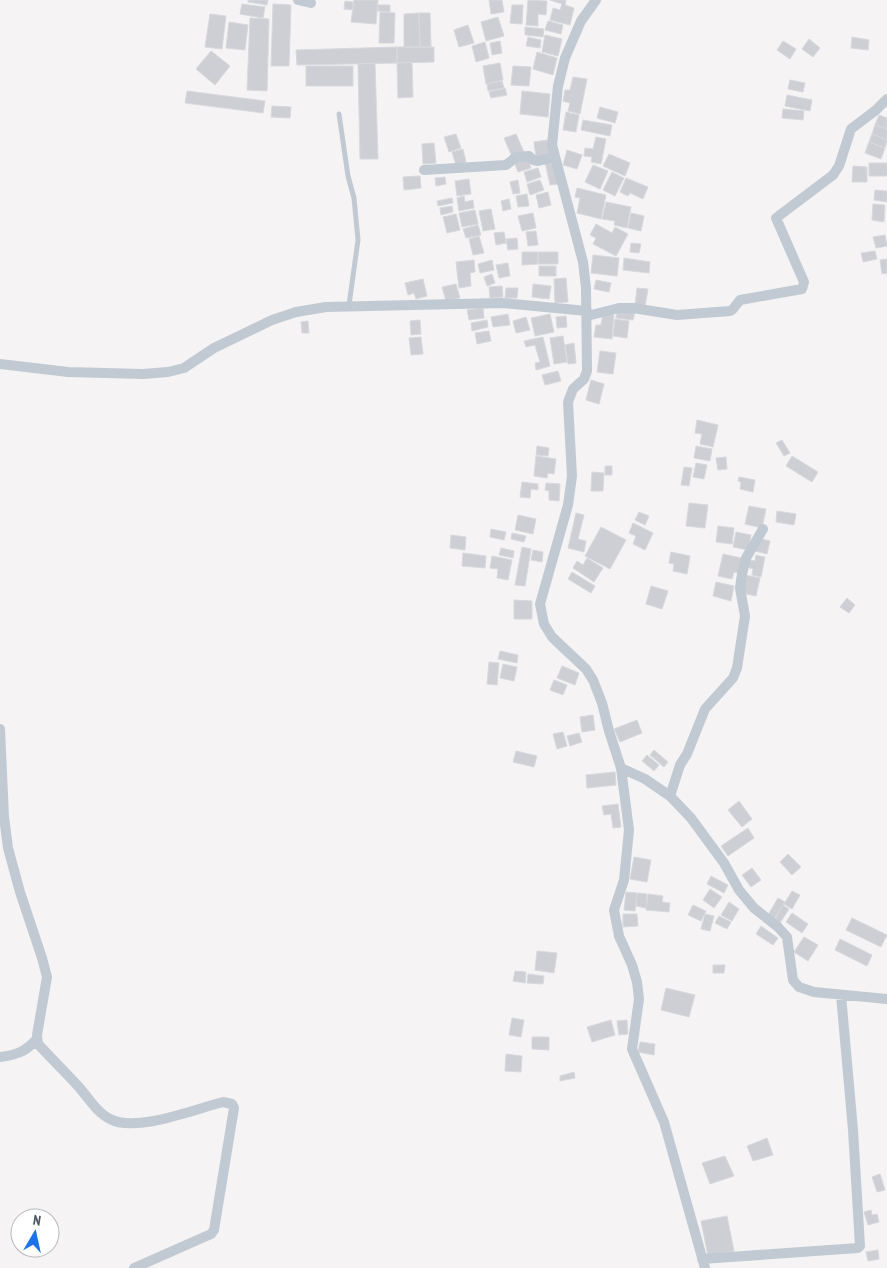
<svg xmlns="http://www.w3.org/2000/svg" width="887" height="1268" viewBox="0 0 887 1268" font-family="'PT Sans Narrow',sans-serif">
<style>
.building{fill:#cdcfd5;stroke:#d7d9de}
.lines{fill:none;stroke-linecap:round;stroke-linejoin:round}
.lane{stroke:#c1cad2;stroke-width:5}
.street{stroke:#c1cad2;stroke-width:10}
</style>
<rect width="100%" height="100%" fill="#f5f3f3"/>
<path class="building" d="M248,0H268L267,5L248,2Z
M354,0H378L376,24L351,22Z
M489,0H502L504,12L491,14Z
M528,0L547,1L546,15L538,14V26L526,25Z
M550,0H566L565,5L574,8L570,25L550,20L553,8L560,10L562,4Z
M345,1L353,2V10L344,9Z
M242,4L265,7L263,18L240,14Z
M273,4L291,5L289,66H271Z
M378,5H390V12L378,11Z
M512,5H523L522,24L510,23Z
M380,12L395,13L394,43H379Z
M419,13L420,47H404V14Z
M419,13H430L431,47H420Z
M210,14L226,16L222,49L205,47Z
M498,17L504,36L486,41L481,22Z
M250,18L269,19L267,91L247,90Z
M548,21L563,25L561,34L545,30Z
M229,22L248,25L245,50L226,48Z
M468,25L474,43L459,47L454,30Z
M525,27L544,29L543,37L525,35Z
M545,35L562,39L558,56L542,52Z
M528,37L541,40L540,48L526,46Z
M852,37L869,40L868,50L851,48Z
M809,39L820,48L813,57L802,49Z
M500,41L502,53L492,55L490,43Z
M783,41L796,49L790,59L777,50Z
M485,42L489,58L476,62L472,46Z
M397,47V63L297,65L296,50Z
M397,47H434V62L397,63Z
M211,51L230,66L215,85L196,69Z
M537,52L557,58L553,75L533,69Z
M412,62L413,97L398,98L397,63Z
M375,63L378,159H360L358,64Z
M500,63L503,80L486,84L483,66Z
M306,66H353V86H306Z
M513,66L531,67L529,86L511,85Z
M573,77L587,79L580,114L568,111L570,103L563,101L565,90H570Z
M790,80L805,83L803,92L788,89Z
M502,81L504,88L488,91L487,84Z
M505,88L507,95L491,98L489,92Z
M187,91L265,101L263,113L185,103Z
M522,91L550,94L548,117L520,114Z
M787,95L812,100L810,111L785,106Z
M272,106L291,107L290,118L271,117Z
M600,107L618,112L615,123L597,118Z
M783,109L804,111L803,120L782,118Z
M566,112L579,115L576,132L563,130Z
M879,115L887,118V129L875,125Z
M583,120L612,125L610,136L581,130Z
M875,125L887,129V140L872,134Z
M456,134L461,148L449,152L444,137Z
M516,134L524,152L512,157L504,138Z
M872,134L887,140L885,148L869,142Z
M596,137L606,139L601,164L591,162L592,157L584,156L585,148L593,149Z
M548,140L550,155L536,157L534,142Z
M869,142L885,148L881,159L865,153Z
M434,143L436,163L423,164L422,144Z
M463,149L466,162L456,165L452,152Z
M567,150L582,155L577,169L563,165Z
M609,154L630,163L625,176L603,166Z
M527,157L531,168L518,172L514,162Z
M553,160L558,184L550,185L545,162Z
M869,163H887V176H869Z
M593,165L608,171L600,189L585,182Z
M853,166L867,167V182H852Z
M538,168L541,177L527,182L524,172Z
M612,172L624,178L615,196L603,190Z
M420,176L421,188L404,190L403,177Z
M445,177L446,184L436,186L435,178Z
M626,178L648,187L643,199L630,193L628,196L620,192Z
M469,179L471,194L457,196L455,181Z
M518,180L520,193L513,194L510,182Z
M540,180L544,190L530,195L527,184Z
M577,188L606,195L601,219L577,213L580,198L575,197Z
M875,190L887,191V202L874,200Z
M548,192L551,205L539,208L536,195Z
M527,194L529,206L518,207L516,196Z
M464,196L465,202L473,200L474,208L459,211L457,198Z
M452,198L453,203L438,206L437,201Z
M509,199L511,209L503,211L501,201Z
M606,202L631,207L627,228L614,225L615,221L602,219Z
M873,204L885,205L884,222L872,220Z
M452,206L453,212L441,215L440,208Z
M491,209L495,229L483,231L479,211Z
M475,210L478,224L462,227L459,213Z
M533,213L536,228L522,231L518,216Z
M631,213L644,216L641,231L628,228Z
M456,214L460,230L447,233L443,217Z
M596,224L612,233L615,227L628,234L616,256L593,244L596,238L590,235Z
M478,225L481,235L466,238L463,229Z
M536,231L538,245L528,246L526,232Z
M504,232L506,243L496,245L494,233Z
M885,235L887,246L876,248L873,237Z
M479,236L484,253L473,255L469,239Z
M517,238L518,249L508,250L506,239Z
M631,243L641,244L639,253L630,252Z
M875,251L877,259L863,262L861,253Z
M522,252H538V264L522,265Z
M538,252H558V264H538Z
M593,255L619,258L617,276L591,273Z
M624,258L650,262L649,273L623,270Z
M887,259V273L882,274L880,260Z
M474,260L475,272L470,273L471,286L459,288L456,262Z
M492,260L494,270L480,273L478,264Z
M508,263L510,276L499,278L496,265Z
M539,266H556V276H539Z
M492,274L495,283L487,286L484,277Z
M566,278L568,302L555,303L554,279Z
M423,279L427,296L416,299L414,293L408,295L405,283Z
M596,280L611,283L609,292L594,289Z
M456,284L460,298L446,301L442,287Z
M533,284L551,286L549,299L532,297Z
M502,286L503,297L490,298L489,287Z
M506,288H518L517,298H505Z
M637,288L648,289L645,306L635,305Z
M483,308L484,318L469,320L467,310Z
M617,309L635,312L633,320L616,318Z
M603,313L614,315L612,339L594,337L596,325H601Z
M508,314L510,325L493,327L491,317Z
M550,314L554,332L535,336L531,318Z
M566,316L567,327L557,328L556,317Z
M526,317L530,330L516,333L513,321Z
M615,319L629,321L627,338L613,336Z
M420,320L421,334L411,335L410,321Z
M487,320L488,327L472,331L471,323Z
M308,321L309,333H302L301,322Z
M489,331L491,341L477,344L475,333Z
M563,336L567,362L554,364L550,338Z
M421,337L423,354L411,355L409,338Z
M543,337L550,366L536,370L535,363L540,362L535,345L526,347L524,341Z
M574,343L576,363L568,364L565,345Z
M600,351L616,353L613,374L597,372Z
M558,371L561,381L545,385L542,375Z
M591,380L604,384L599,404L586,400Z
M697,420L718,425L713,447L700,444L702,434L695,433Z
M782,440L790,453L784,456L776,443Z
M537,446L549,448L548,456L536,455Z
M696,446L712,449L710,461L694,458Z
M536,456L556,459L554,474L548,473L547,478L534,476Z
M792,456L818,472L812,482L786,466Z
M726,457L727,469L718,470L716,458Z
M696,463L707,465L704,479L693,477Z
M605,466H612V475H605Z
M684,467L692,468L689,486L681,485Z
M592,472L604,473L603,491H591Z
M739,477L755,480L753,492L740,489L741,482L738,481Z
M522,482L538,484V490L531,489L530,498L520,497Z
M546,483L560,484L559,501L549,500V491L545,490Z
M689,503L708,505L705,528L686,526Z
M749,506L766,509L762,528L745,524Z
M777,511L796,514L794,525L776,522Z
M639,512L649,516L645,525L635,520Z
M576,513L584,515L578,539L586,541L584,552L568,548Z
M518,515L536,519L533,534L515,530Z
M633,523L653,533L645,550L633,544L636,536L629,533Z
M718,526L734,528L732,544L716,542Z
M601,527L626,540L610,569L585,556Z
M491,529L506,532L504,540L490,537Z
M736,532L751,535L748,550L733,547Z
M512,533L526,536L524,542L511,539Z
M451,535L466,537L465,550L450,548Z
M758,538L770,541L767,554L755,551Z
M522,547L531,549L525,586L515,585Z
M501,548L514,551L513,558L499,555Z
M533,550L543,552L542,562L531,560Z
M671,552L690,556L687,574L673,571L674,564L669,563Z
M463,553L486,556L485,568L462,566Z
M723,554L741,558L738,573L734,572L732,579L718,576Z
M756,555L765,557L761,577L752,575L753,569L747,567L749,560L755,561Z
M492,556L512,560L508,580L497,578L498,569L490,568Z
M587,558L603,568L594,582L573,568L577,561L583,565Z
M572,572L595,586L591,593L568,579Z
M745,575L760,578L756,596L742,593Z
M716,582L734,586L731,601L713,596Z
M651,586L668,591L662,609L646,604Z
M847,598L855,605L849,613L840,607Z
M514,600L532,601V619H514Z
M500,651L518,655L517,663L498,659Z
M489,662L499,663L497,685L487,684Z
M503,664L517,667L514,681L500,678Z
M562,666L579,673L575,685L557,678Z
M554,680L567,685L563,695L550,690Z
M593,715L595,730L582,732L580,717Z
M637,720L642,733L620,742L614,729Z
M563,732L567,746L557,749L553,734Z
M579,733L582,742L570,746L567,736Z
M654,750L668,762L664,767L650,755Z
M516,751L537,756L534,767L513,762Z
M647,755L659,765L654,771L642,761Z
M615,772L616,785L587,788L586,775Z
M739,801L752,819L742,827L728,810Z
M618,804L621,827L613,828L611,814L604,815L602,806Z
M748,828L754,838L728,856L721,846Z
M788,854L801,867L792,875L780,862Z
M634,857L651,860L647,882L630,879Z
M752,868L761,880L751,887L742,875Z
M711,876L728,885L724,893L707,884Z
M710,889L722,897L714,908L703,900Z
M792,891L800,895L792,909L784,904Z
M626,892L637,893L635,911L624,910Z
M637,893L647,894L646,908L636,906Z
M648,894L663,896L662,902L670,903L669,912L646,910Z
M778,898L785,902L774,919L768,915Z
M729,902L739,909L732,921L721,915Z
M693,905L706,911L701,921L688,915Z
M783,905L789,909L780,923L775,919Z
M792,913L808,924L802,933L786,922Z
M623,914H637L638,926L623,927Z
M705,914L714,916L710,931L701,929Z
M719,916L731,922L727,929L715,923Z
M852,918L887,935L881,947L846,930Z
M761,926L778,938L773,945L756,934Z
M804,937L818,945L808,961L794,952Z
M840,939L872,955L867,966L835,950Z
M537,951L557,953L554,973L535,970Z
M713,965H725L724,973H713Z
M515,971L526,972L525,983L513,981Z
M528,974L544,976L543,984L527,983Z
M666,988L695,995L689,1017L661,1010Z
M512,1018L524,1020L521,1037L509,1035Z
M611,1020L615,1035L592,1042L587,1027Z
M627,1020L628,1034L619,1035L617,1021Z
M532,1037H549V1050L532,1049Z
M640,1042L655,1044L654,1055L638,1052Z
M506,1054L522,1056L521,1072L505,1071Z
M574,1072L575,1078L560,1081V1076Z
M767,1138L773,1155L753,1161L747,1146Z
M725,1156L734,1176L710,1184L702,1163Z
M880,1174L885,1190L877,1192L872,1177Z
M871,1210L872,1215L877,1214L879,1222L868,1225L864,1212Z
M727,1216L734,1251L708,1256L701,1221Z
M878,1250L879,1259L868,1261L866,1252Z"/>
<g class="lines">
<path class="lane" d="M339,114L348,176L354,198L358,240L349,305"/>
<path class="street" d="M298,0L311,3
M596,0L581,21L565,58L558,86L552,145L583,262L586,288L587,371L584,379L573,389L568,402L572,476L568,505L540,604L544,624L552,637L586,669L593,680L602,703L609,731L621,768L629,830L624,880L614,910L619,936L632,965L637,982L639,999L632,1049L664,1122L705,1268
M424,170L506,165L516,157L529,156L533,160L537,161L555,157
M587,316L619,308H633L677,315L730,311L733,309L740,300L802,289L804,282L776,218L833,175L839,166L851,129L876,110L887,99
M0,364L68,372L143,374L168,372L184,368L214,348L272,320L296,312L326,307L502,303L587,311
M0,729L4,817L8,848L20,892L42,958L47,977L37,1035L38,1044C51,1058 65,1072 78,1086C88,1097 97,1113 110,1119C136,1133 195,1109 223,1102L232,1104L234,1108L214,1230L211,1234L134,1268
M621,768L645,779L670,796L691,818L724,863L739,890L754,908L778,927L787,937L793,980L799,987L814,992L887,999
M670,796L680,765L687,754L705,709L733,678L737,668L745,616L740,588L742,574L746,558L763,529
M0,1057C16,1055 25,1052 36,1040
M702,1259L858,1248L860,1246L853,1130L841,995"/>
</g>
<g transform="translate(35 1233) rotate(9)"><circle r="24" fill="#ffffff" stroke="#b7bbc0"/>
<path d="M0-4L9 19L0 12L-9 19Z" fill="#1a73e8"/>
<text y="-8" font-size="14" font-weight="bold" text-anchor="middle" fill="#4a5661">N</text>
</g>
</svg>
